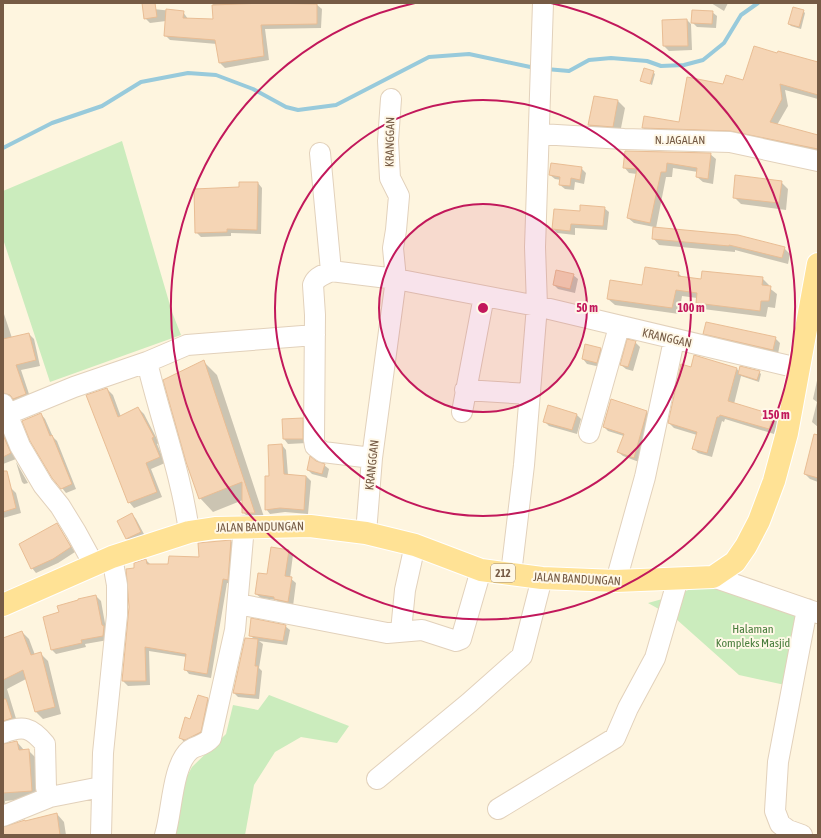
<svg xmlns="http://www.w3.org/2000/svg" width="821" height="838" viewBox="0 0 821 838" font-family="'Asap Condensed',sans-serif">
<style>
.green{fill:#cbecbd}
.shadow{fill:#0003}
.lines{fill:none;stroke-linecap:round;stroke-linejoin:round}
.stream{stroke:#98cadb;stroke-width:4}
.building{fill:#f5d5b5;stroke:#e9bd94}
.minor-casing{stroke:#e2d1bb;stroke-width:22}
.major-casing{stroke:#fff;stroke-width:24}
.minor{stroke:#fff;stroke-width:20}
.major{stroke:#ffe295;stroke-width:22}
.ring{fill:none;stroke:#c2185b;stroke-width:2}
.labels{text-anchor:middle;stroke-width:4;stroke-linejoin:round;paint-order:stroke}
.shield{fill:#fff8e7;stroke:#9f8a76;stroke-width:1}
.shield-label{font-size:11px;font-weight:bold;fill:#765b45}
.street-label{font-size:12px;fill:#765b45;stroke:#fff8e7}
.park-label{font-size:12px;fill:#497d3c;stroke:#fff8e7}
.centre{fill:#c2185b;stroke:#fff8e7;stroke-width:2}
.ring-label{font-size:12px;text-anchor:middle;font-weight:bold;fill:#c2185b;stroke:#fff8e7;stroke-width:4;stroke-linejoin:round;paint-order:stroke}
</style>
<rect width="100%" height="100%" fill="#fef5df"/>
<path class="green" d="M122,141L172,312L181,335L50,382L3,239V191Z
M711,581L799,611L785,685L739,675L675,618L648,603L673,596Z
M269,695L349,726L337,743L301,737L275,752L254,785L245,835H172L178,793L192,767L226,734L233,705L258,710Z"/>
<path class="shadow" d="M213,3L317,5L322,9L321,28L265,29L269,60L225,68L220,63L217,44L170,40L165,35L166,21L150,23L145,18L143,8L183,12L188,19L214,21Z
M711,3H728L724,11Z
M803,11L805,13L801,29L791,26L789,24Z
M712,12L717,16L716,28L697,27L692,22Z
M687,20L691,24L692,50L669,51L664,46L663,21Z
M818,63V99L785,90L788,106L777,125L818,136V154L649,134L643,128L680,123L724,85Z
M653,72L655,74L652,85L641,80Z
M618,101L625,108L620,133L596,132L589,125Z
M710,154L716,159L713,184L703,182L697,177L698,172L673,168L672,177H666L656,228L784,248L790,254L788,264L735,250V252L659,245L653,238L654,227L634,223L628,218L637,174L629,173L624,167Z
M581,168L586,173L584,184L575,182L574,190L565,189L560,185L561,180L555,179L550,175Z
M781,182L788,189L786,210L741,204L734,197Z
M258,183L262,188L261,234L231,233V236L201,237L196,232L240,188Z
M604,208L609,212L607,230L575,228V235L557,233L553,229L581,212Z
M678,273L682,277L701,280L762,278L769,285L768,287L777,294L775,308L768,307L766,317L703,309L697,303V298L682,296L679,314L615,305L608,299Z
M573,275L578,279L575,293L558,289L554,285Z
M3,311L12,338L29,334L34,339L40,366L21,370L31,400L20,404L15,400H3Z
M704,333L775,338L780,343L778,354L709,338Z
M635,342L640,347L633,371L626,369L621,365Z
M601,349L605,353L601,367L587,364L583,359Z
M695,356L737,369L740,372H759L761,374L759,382L741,376L734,404L773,416L778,421L774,434L725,419L724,422L722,421L712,457L698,453L693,448L697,435L674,428L669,423Z
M204,362L217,375L267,526L256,525L243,512V500L213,512L200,498Z
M818,376V427L812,422L817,402L813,399Z
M107,389L113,395L121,417L138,408L144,414L159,443L157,444L165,463L151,469L162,497L134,508L129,502Z
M647,412L651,417L639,462L623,456L618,452L624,436L608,431L604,427Z
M41,414L45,419L53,437L57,441L76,489L66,493L62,488Z
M577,415L581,419L577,434L549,426L544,421Z
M302,419L307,424V443L288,444L284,439L283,420Z
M3,431L16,459L3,464Z
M282,445L286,450L288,475L306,476L311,481L308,514L285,512L270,514L266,509L270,477Z
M818,454V482L810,479L805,474Z
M16,462L28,483L24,484L22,482Z
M316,462L324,465L329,469L327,478L312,474L308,470Z
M11,488L16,493L21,513L3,518V490Z
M132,514L136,519L145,536L131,543L127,539L118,522Z
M57,524L75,552L58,563L36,573L32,568Z
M231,541L235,546L232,584L227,583L211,678L189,674L185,669L187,657L149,651L150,685L128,686L123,681L135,569L146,560L151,565H169L200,558Z
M289,551L293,555L290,578L296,583L293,606L280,603L276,600L261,598L256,594L268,575Z
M96,596L101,601L108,640L85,644L86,647L56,654L52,650L60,613Z
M285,626L290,630L287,645L259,641L263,644L259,668L262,671L259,699L238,697L234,693L254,639L250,635Z
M22,632L29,639L35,655L41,654L48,661L61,714L43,719L36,712L26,679L7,689L18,725L3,732V639Z
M208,699L212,704L205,737L184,742L180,737Z
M17,742L24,750H28L35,757L39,798L5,801L6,812L3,815V745Z
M57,814L64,822L66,835H3V828Z"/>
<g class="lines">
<path class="stream" d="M546,69L569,71L589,60L611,58L647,61L661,66L684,65L703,60L724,43L741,15L758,3
M3,148L52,123L102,106L141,82L188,73L216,75L253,89L286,107L298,110L336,105L429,57L469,54L535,68"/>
</g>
<path class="building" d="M142,3H155L157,17L144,19Z
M265,3L317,4V24L261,25L264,56L219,63L215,40L164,36L166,9L184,11L183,18L213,19L212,5Z
M793,7L804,10L799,27L788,24Z
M692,10L713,11L712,24L691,23Z
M687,19L688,46H663L662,20Z
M754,46L777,53L778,51L818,62V95L780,84L782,99L770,122L818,135V149L730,131L642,128L644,116L679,122L687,77L723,84L726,75L743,80Z
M644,68L654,71L650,84L640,81Z
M594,96L618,100L613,127L588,125Z
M625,151L711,153L708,179L696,177L697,168L667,163L666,172H661L650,223L627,218L637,169L623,168Z
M551,163L582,167L580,180L571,178L570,186L559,185L560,177L549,175Z
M735,175L782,181L779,203L733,198Z
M239,182H258L257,230L227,229V232L195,233L194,189L239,187Z
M580,205L605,207L603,226L571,224L570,231L552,229L554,209L580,211Z
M653,227L738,235L785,247L782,258L729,245V246L652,239Z
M645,267L679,272L678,276L701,279L702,271L763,277L762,285L771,286L769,301H761L760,311L696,303L697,293L676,290L672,308L607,299L610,280L642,285Z
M556,270L574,274L570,289L553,285Z
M706,322L776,337L773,350L703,334Z
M29,333L36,360L16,365L26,394L13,399L10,395L3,393V339Z
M627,339L636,341L628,367L620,365Z
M585,344L601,348L597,363L582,359Z
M694,355L737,368L728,401L774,415L769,429L720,415L719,417H717L707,453L692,449L697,432L668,423L681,364L691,367Z
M204,360L255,513H242V482L199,499L186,462L163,380Z
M740,366L760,371L757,380L738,374Z
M107,388L118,417L138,407L154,437L152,438L160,457L146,463L157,492L128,503L86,395Z
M611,399L647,411L634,458L617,452L624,434L603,427Z
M548,405L577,414L572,430L543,422Z
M41,413L50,436L52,435L72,484L61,489L52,478L30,441L22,421Z
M303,418V439H283L282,419Z
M814,434L818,435V478L804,474Z
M3,435L11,453L3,457Z
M282,444L284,474L306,476L304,510L280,508L265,510V476H269L268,445Z
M310,456L316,461L325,464L322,474L307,470Z
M3,471H7L16,508L3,512Z
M132,513L141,532L126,539L117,521Z
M57,523L71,547L53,559L31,569L19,544Z
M231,540L228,580L223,579L207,674L184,670L186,654L145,647L146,681H122L129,607L126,569L134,568V563L146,559L147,564H168L169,556L199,557L198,543Z
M271,547L289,550L285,576L292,577L288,602L274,599V597L255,594L258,573L267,574Z
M96,595L102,625L104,626L103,636L81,640L82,643L51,650L43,617L59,612L57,606L78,600V599Z
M251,618L286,625L283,641L249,636Z
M22,631L31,655L41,652L55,707L35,712L23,670L3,680V638Z
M245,638L258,639L255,666H258L255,695L233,693Z
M198,695L208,698L201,732L185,740L179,738L185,717L190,719Z
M3,699H6L12,718L3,721Z
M17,741L19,750L29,749L32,791L3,793V744Z
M57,813L60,835H3V827L25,820V821Z"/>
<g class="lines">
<defs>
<path id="minor" d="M540,134L624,139L730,142L818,161
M320,153L331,271L396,279L537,306L798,368
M331,271C324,275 316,276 313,285L315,315L314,440L315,446L323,452L372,458
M147,362L187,345L315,335
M465,390L529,394
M3,404L20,446L43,485L60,506L76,532L94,565
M462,412L484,296
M3,416L74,387L147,362C160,418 182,476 189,532
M589,433L619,327
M366,533L372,458L396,279L393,248L396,230L399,196L390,178L388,141L391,99
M511,574L524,465L537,306L535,247L543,3
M713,577L818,613
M616,581L645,477L674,340
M238,604L387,633L422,630L456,641L461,639L481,570
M401,631L405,590L415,545
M3,733C23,725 31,727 45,744L46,788
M377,779L469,703L522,656L542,578
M498,809L615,738L628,708L655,658L678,579
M3,816L50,797L101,787
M101,835L103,753L117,615V585L112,557
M165,835C172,813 172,765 190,750C196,745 203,747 211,738L235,630L244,526
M802,835L788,830L780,824L775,811L778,762L807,609"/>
<path id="major" d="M3,605L112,557L189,532L215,528L310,526L366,533L415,545L481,570L511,574L542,578L616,581L713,577L735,562L746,546L759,521L774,481L787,433L818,264"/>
</defs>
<use href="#minor" class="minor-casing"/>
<use href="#major" class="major-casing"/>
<use href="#minor" class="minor"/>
<use href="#major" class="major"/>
</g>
<circle cx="483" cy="308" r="104" fill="#c2185b" fill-opacity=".12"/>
<g class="ring">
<circle cx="483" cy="308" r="104"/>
<circle cx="483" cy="308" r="208"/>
<path d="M551 3A312 312 0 1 1 415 3"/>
</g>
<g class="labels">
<rect class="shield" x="491" y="564" width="24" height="18" rx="3"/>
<g class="shield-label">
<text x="503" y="577">212</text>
</g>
<g class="street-label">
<text x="680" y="144">N. JAGALAN</text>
<text transform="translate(390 142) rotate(-89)" y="4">KRANGGAN</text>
<text transform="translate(667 338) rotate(13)" y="4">KRANGGAN</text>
<text transform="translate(372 465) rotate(-84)" y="4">KRANGGAN</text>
<text transform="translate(260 527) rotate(-1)" y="4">JALAN BANDUNGAN</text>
<text transform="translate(577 579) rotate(3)" y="4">JALAN BANDUNGAN</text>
</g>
<g class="park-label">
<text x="753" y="633">Halaman<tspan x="753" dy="14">Kompleks Masjid</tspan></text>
</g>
</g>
<circle cx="483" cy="308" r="6" class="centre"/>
<g class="ring-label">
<text x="587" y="312">50 m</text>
<text x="691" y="312">100 m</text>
<text x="776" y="419">150 m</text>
</g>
<rect width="821" height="838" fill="none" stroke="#765b45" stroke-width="8"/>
</svg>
